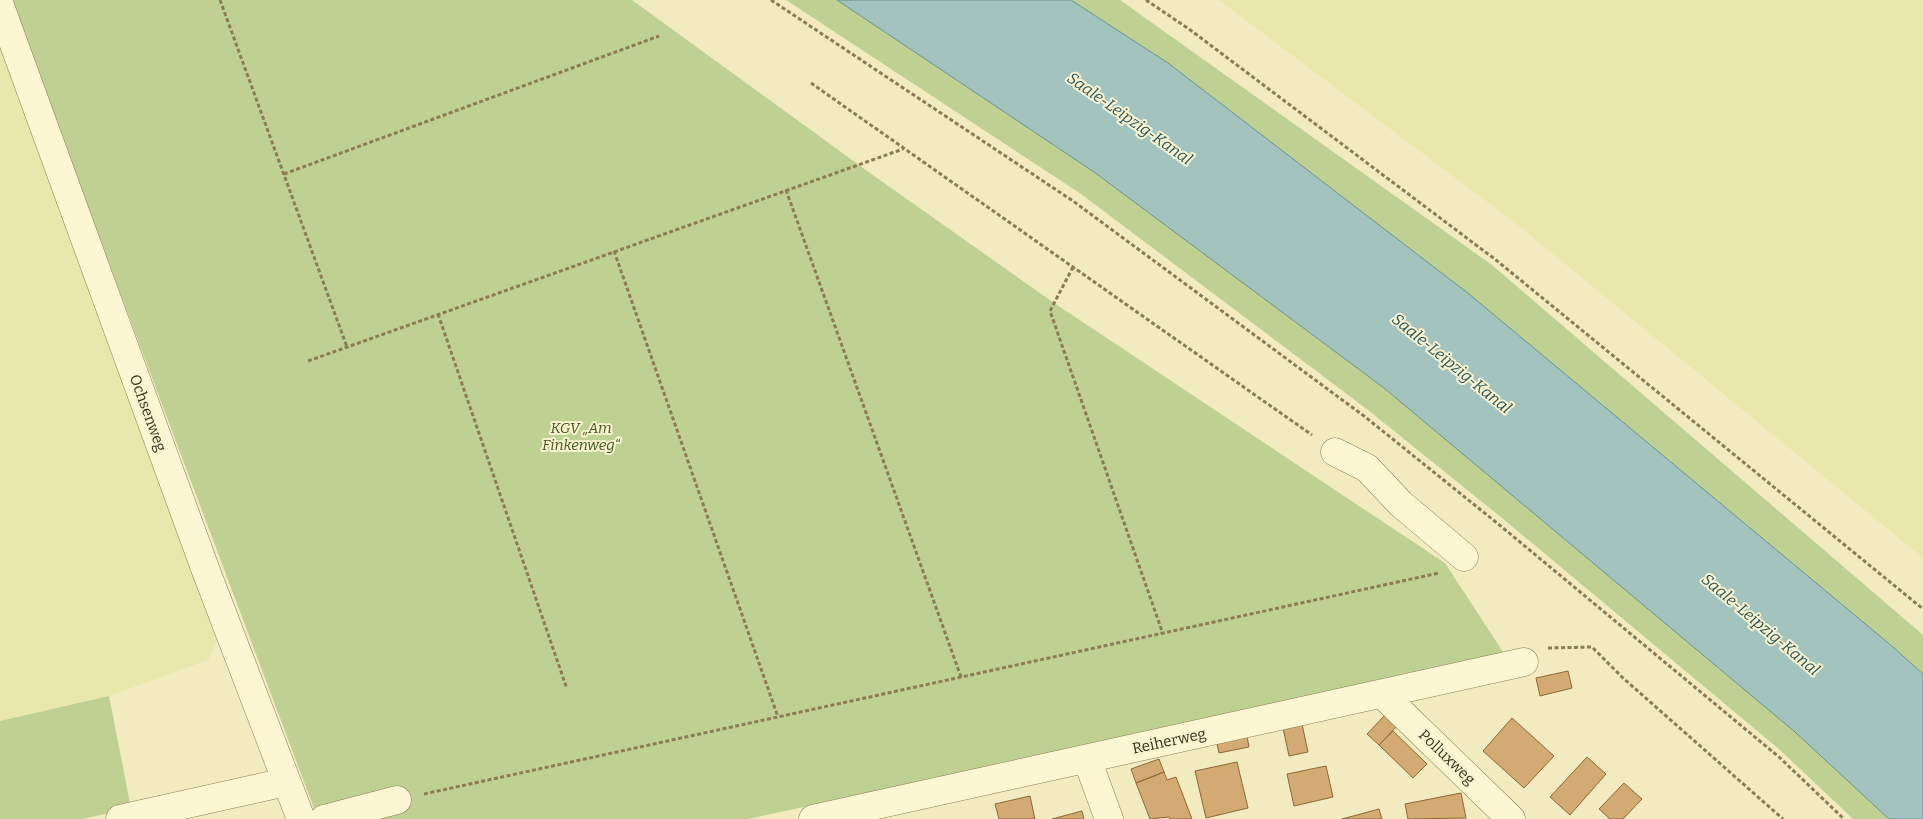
<svg xmlns="http://www.w3.org/2000/svg" width="1923" height="819" viewBox="0 0 1923 819" font-family="Bitter,serif">
<style>
.farmland{fill:#e8e8ac}
.green{fill:#bfd192}
.water{fill:#a3c3bf;stroke:#69928e}
.building{fill:#d3aa71;stroke:#8d6839}
.lines{fill:none;stroke-linecap:round;stroke-linejoin:round}
.minor-casing{stroke:#8c7b56;stroke-width:29}
.path{stroke:#8c7b56;stroke-width:3;stroke-dasharray:4 2.5;stroke-linecap:butt}
.minor{stroke:#fcf6d3;stroke-width:28}
.labels{text-anchor:middle;stroke-width:4;stroke-linejoin:round;paint-order:stroke}
.street-label{font-size:15px;fill:#3a2f1c;stroke:#f8f3cf}
.park-label{font-size:15px;font-style:italic;fill:#415820;stroke:#f8f3cf}
.water-label{font-size:16px;font-style:italic;fill:#29565b;stroke:#f8f3cf}
</style>
<rect width="100%" height="100%" fill="#f2ebbf"/>
<path class="farmland" d="M1219,0H1923V558L1514,222Z
M0,43L219,637L208,660L109,696L0,721Z"/>
<path class="green" d="M10,0H632L870,173L1054,303L1445,563L1505,655L748,819H318Z
M786,0H837L1094,172L1384,388L1795,732L1889,819H1853L1780,750L1502,518L1368,410L1081,194Z
M1071,0H1120L1492,265L1923,635V674L1893,647L1469,294L1168,63Z
M109,696L131,808L83,819H0V721Z"/>
<path class="water" d="M837,0H1071L1168,63L1469,294L1893,647L1923,674V819H1889L1795,732L1384,388L1094,172Z"/>
<path class="building" d="M1568,671L1572,688L1540,696L1536,678Z
M1387,713L1398,725L1379,745L1367,734Z
M1512,718L1554,756L1524,788L1483,751Z
M1302,724L1308,752L1289,756L1283,728Z
M1393,731L1427,764L1413,778L1379,745Z
M1247,736L1249,747L1219,753L1217,744Z
M1587,757L1606,774L1570,815L1550,797Z
M1159,759L1164,772L1136,783L1131,769Z
M1237,762L1248,808L1206,818L1195,771Z
M1326,766L1333,797L1294,806L1287,774Z
M1164,772L1167,780L1176,777L1192,819H1170L1169,817L1150,819L1136,783Z
M1624,783L1642,799L1623,819H1610L1599,809Z
M1461,793L1466,818L1408,819L1405,804Z
M1030,796L1035,819H999L995,804Z
M1379,809L1382,819H1342Z
M1082,811L1084,819H1052Z"/>
<g class="lines">
<defs>
<path id="minor" d="M0,6L206,571L301,819
M1335,452L1367,468L1401,504L1464,557
M1382,694L1511,819
M1087,759L1109,819
M120,819L286,782
M324,819L397,800
M813,819L1524,662"/>
</defs>
<use href="#minor" class="minor-casing"/>
<path class="path" d="M220,0L347,347
M771,0L1073,201L1364,416L1497,523L1779,757L1844,819
M1146,0L1189,29L1496,260L1923,609
M811,83L1312,435
M284,174L659,36
M786,190L961,677
M614,251L778,717
M1073,267L1050,311L1163,634
M438,314L567,689
M308,361L903,149
M1548,648L1592,647L1623,678L1783,819
M424,794L1439,573"/>
<use href="#minor" class="minor"/>
</g>
<g class="labels">
<g class="street-label">
<text transform="translate(148 413) rotate(70)" y="5">Ochsenweg</text>
<text transform="translate(1169 741) rotate(-12)" y="5">Reiherweg</text>
<text transform="translate(1447 757) rotate(44)" y="5">Polluxweg</text>
</g>
<g class="park-label">
<text x="581" y="433">KGV „Am<tspan x="581" dy="17">Finkenweg“</tspan></text>
</g>
<g class="water-label">
<text transform="translate(1130 118) rotate(35)" y="6">Saale-Leipzig-Kanal</text>
<text transform="translate(1452 363) rotate(39)" y="6">Saale-Leipzig-Kanal</text>
<text transform="translate(1761 624) rotate(40)" y="6">Saale-Leipzig-Kanal</text>
</g>
</g>
</svg>
